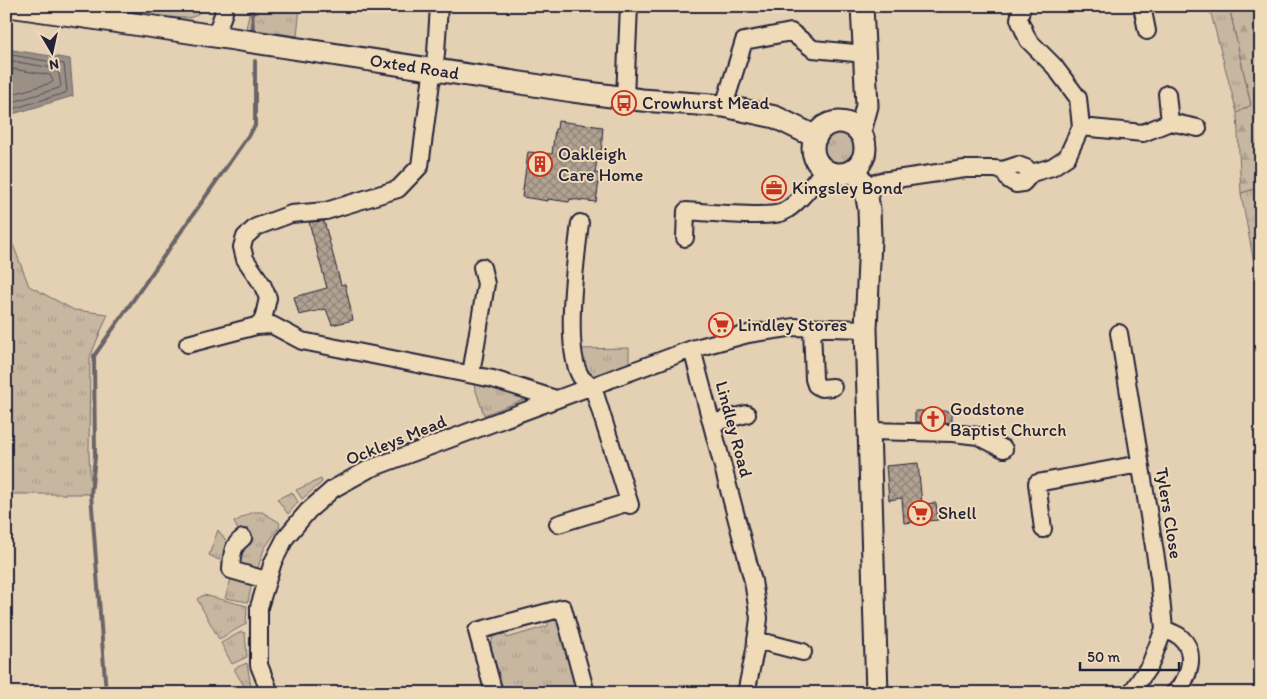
<svg xmlns="http://www.w3.org/2000/svg" width="1267" height="699" viewBox="0 0 1267 699" font-family="Itim,sans-serif">
<style>
.grass{fill:url(#grass-tufts);stroke:#746c6e}
.forest{fill:url(#forest-firs);stroke:#746c6e}
.water{fill:#9b9086;stroke:#6b6468}
.lines{fill:none;stroke-linecap:round;stroke-linejoin:round}
.shore{stroke:#524e59;stroke-width:1}
.stream{stroke:#6b6468;stroke-width:4}
.building{fill:url(#building-cross-hatch);stroke:#22223b}
.minor-casing{stroke:#22223b;stroke-width:20}
.major-casing{stroke:#22223b;stroke-width:25}
.minor{stroke:#f0dbb9;stroke-width:16}
.major{stroke:#f0dbb9;stroke-width:21}
.labels{text-anchor:middle;stroke-width:4;stroke-linejoin:round;paint-order:stroke}
.street-label{font-size:18px;fill:#22223b;stroke:#f0dbb9}
.poi-label{font-size:18px;fill:#22223b;stroke:#f0dbb9;text-anchor:start}
</style>
<defs>
<pattern id="grass-tufts" width="24" height="20" patternUnits="userSpaceOnUse" patternTransform="scale(1.25)"><rect width="24" height="20" fill="#c7b6a0"/><path d="M3 7l-1-3M5 7V3M7 7l1-3M15 17l-1-3M17 17v-4M19 17l1-3" fill="none" stroke="#ab9c8b"/></pattern>
<pattern id="forest-firs" width="22" height="20" patternUnits="userSpaceOnUse" patternTransform="scale(1.25)"><rect width="22" height="20" fill="#c7b6a0"/><path d="M5 1l3.5 6h-7zM16 11l3.5 6h-7z" fill="#ab9c8b"/></pattern>
<pattern id="building-cross-hatch" width="8" height="8" patternUnits="userSpaceOnUse" patternTransform="scale(1.25)"><rect width="8" height="8" fill="#b1a292"/><path d="M0 0l8 8M0 8l8-8" fill="none" stroke="#908478"/></pattern>
</defs>
<rect width="100%" height="100%" fill="#e4d0b2"/>
<filter id="ink" filterUnits="userSpaceOnUse"><feTurbulence type="fractalNoise" baseFrequency=".02" numOctaves="2"/><feDisplacementMap in="SourceGraphic" scale="10" xChannelSelector="R" yChannelSelector="G"/><feConvolveMatrix kernelMatrix="1 2 1 2 8 2 1 2 1" color-interpolation-filters="sRGB"/></filter>
<g filter="url(#ink)">
<path class="grass" d="M112,6H203C201,11 197,16 192,17C179,21 128,11 112,9Z
M248,6H300L297,36L246,29L250,9Z
M1209,6H1229L1251,105L1237,113Z
M821 148a18 18 0 1 1 36 0a18 18 0 1 1-36 0Z
M1261,187V301L1241,193Z
M12,242L29,286L74,310L108,314L90,357L89,453L91,494H6V249Z
M629,348V366C619,370 594,382 586,373C582,367 580,356 578,349Z
M472,379L536,395L484,415Z
M321,479L322,482L302,499L296,490Z
M292,492L298,502L288,514L277,499Z
M253,512H262L279,522L280,526L264,549L256,574L235,564L242,547L255,540L248,528L239,532L234,522Z
M218,530L228,543L224,558L219,560L209,555Z
M235,577L252,583L248,602L225,598L231,579Z
M204,595L247,606L246,624L219,639L197,599Z
M557,616L579,693H504L490,647L493,637L504,629L507,638L548,626V617Z
M241,632L245,633L247,657L232,664L221,643Z
M247,663L251,687L246,689L235,671V668Z"/>
<path class="forest" d="M1229,6H1261V187L1241,193L1237,113L1251,105Z"/>
<path class="water" d="M6,49L70,59L73,96L6,116Z"/>
<g class="lines">
<path class="shore" d="M6,54L64,64L67,91L65,93L6,111
M6,60L58,69L61,86L59,88L6,104
M6,68L50,75L53,81L51,83L6,96"/>
<path class="stream" d="M252,6L253,31
M106,693L91,494L95,457L94,356L255,126V61"/>
</g>
<path class="building" d="M558,121L603,127L601,154L598,153L595,173L600,174L596,202L570,199L569,202L548,199V201L522,197L528,152L552,154L555,129H557Z
M324,221L341,285L345,284L353,320L332,325L326,309L299,315L294,297L327,288L309,222Z
M915,411H952V423L915,422Z
M918,463L922,504L936,503L938,520L904,523L902,498L889,500L886,466Z"/>
<g class="lines">
<defs>
<path id="minor" d="M1142,6L1147,31
M215,37L224,12L222,6
M625,97L629,6
M724,106L744,41L791,32L813,49L865,54
M1170,122L1198,128
M1081,127L1143,133L1170,122L1167,94
M1003,170L1009,180L1016,184L1023,183L1032,173L1052,167L1067,157L1081,127L1078,98L1054,66L1028,40L1019,19L1022,6
M865,186L882,181L965,169H994L1003,170L1018,165L1026,168L1032,173
M580,223C576,257 563,350 581,377C584,381 589,384 593,387L630,505
M685,238L686,211C706,212 768,219 783,212C798,205 814,182 824,170
M256,326L263,320L268,298L262,284L245,259L242,247L245,237L256,227L291,214L326,211L398,189L420,166L431,82L434,71L436,53L439,6
M812,328L814,379L816,385L821,388L833,387
M1119,333L1159,577L1164,629L1150,665L1131,693
M188,344L256,326L272,325L302,341L493,379L556,399
M471,374L486,284L482,267
M712,423L747,414
M869,431L953,433L978,436L1004,449
M558,524L629,502
M1043,529L1037,483L1140,464
M243,538C231,546 232,557 231,570L266,580
M1164,629C1168,631 1174,633 1179,636C1198,651 1190,679 1174,693
M756,640L803,652
M270,693L259,665V607L273,562L286,537L308,511L333,489L369,469L692,349
M494,693L477,631L563,608L586,693
M746,693L755,650L759,618L753,581L692,349L748,334L795,327L866,329"/>
<g id="major">
<path id="s1" d="M9,6L182,31L573,91L642,100L724,106L775,117L816,137"/>
<circle cx="839" cy="148" r="26"/>
<path d="M860,132L867,106L862,6"/>
<path d="M854,170L865,186L869,209L870,239L866,329L877,693"/>
</g>
</defs>
<use href="#minor" class="minor-casing"/>
<use href="#major" class="major-casing"/>
<use href="#minor" class="minor"/>
<use href="#major" class="major"/>
</g>
</g>
<defs>
<symbol id="bus-ring" viewBox="-11 -11 22 22"><circle r="9.5" fill="#f0dbb9" stroke="#c8321e" stroke-width="1.5"/><path d="M-5-6H5V4H4V6H2V4H-2V6H-4V4H-5ZM-3.5-4V0h7V-4ZM-3.5 1.2v1.5H-2V1.2ZM2 1.2v1.5H3.5V1.2Z" fill="#c8321e"/></symbol>
<symbol id="building-ring" viewBox="-11 -11 22 22"><circle r="9.5" fill="#f0dbb9" stroke="#c8321e" stroke-width="1.5"/><path d="M-4-6H4V6H1V3H-1V6H-4ZM-2.5-4.3h1.7v1.8h-1.7ZM.8-4.3h1.7v1.8H.8ZM-2.5-1h1.7V.8h-1.7ZM.8-1h1.7V.8H.8Z" fill="#c8321e"/></symbol>
<symbol id="office-ring" viewBox="-11 -11 22 22"><circle r="9.5" fill="#f0dbb9" stroke="#c8321e" stroke-width="1.5"/><path d="M-6-3h4V-5.5h4V-3h4V5H-6ZM-1-4.5V-3h2v-1.5ZM-6 0V1H6V0Z" fill="#c8321e"/></symbol>
<symbol id="supermarket-ring" viewBox="-11 -11 22 22"><circle r="9.5" fill="#f0dbb9" stroke="#c8321e" stroke-width="1.5"/><path d="M-6-5.5h2.5l.6 2H6L4.5 2H-2.5L-4.4-4H-6ZM-1.5 3.2a1.3 1.3 0 1 0 .1 0ZM3 3.2a1.3 1.3 0 1 0 .1 0Z" fill="#c8321e"/></symbol>
<symbol id="church-ring" viewBox="-11 -11 22 22"><circle r="9.5" fill="#f0dbb9" stroke="#c8321e" stroke-width="1.5"/><path d="M-1.2-6h2.4v3.5h3.3v2.4h-3.3V6h-2.4V-.1h-3.3v-2.4h3.3Z" fill="#c8321e"/></symbol>
</defs>
<g fill-rule="evenodd">
<use href="#bus-ring" x="610" y="89" width="28" height="28"/>
<use href="#building-ring" x="526" y="150" width="28" height="28"/>
<use href="#office-ring" x="760" y="174" width="28" height="28"/>
<use href="#supermarket-ring" x="707" y="311" width="28" height="28"/>
<use href="#church-ring" x="919" y="405" width="28" height="28"/>
<use href="#supermarket-ring" x="906" y="499" width="28" height="28"/>
</g>
<g class="labels">
<g class="street-label">
<text dy="6" stroke="none"><textPath href="#s1" startOffset="410">Oxted Road</textPath></text>
<text transform="translate(734 429) rotate(75)" y="6">Lindley Road</text>
<text transform="translate(396 440) rotate(-22)" y="6">Ockleys Mead</text>
<text transform="translate(1169 513) rotate(81)" y="6">Tylers Close</text>
</g>
<g class="poi-label">
<text x="642" y="109">Crowhurst Mead</text>
<text x="558" y="160">Oakleigh<tspan x="558" dy="21">Care Home</tspan></text>
<text x="792" y="194">Kingsley Bond</text>
<text x="738" y="331">Lindley Stores</text>
<text x="950" y="415">Godstone<tspan x="950" dy="21">Baptist Church</tspan></text>
<text x="938" y="519">Shell</text>
</g>
</g>
<rect width="1267" height="699" fill="none" stroke="#f0dbb9" stroke-width="25"/>
<rect x="12" y="12" width="1242" height="674" fill="none" stroke="#22223b" stroke-width="2" filter="url(#ink)"/>
<g transform="translate(52 52) rotate(171)" stroke="#f0dbb9" stroke-width="4" paint-order="stroke">
<path d="M0-4L9 19L0 12L-9 19Z" fill="#22223b"/>
<text y="-8" font-size="14" font-weight="bold" text-anchor="middle" fill="#22223b">N</text>
</g>
<path d="M1080 662v8h99v-8" fill="none" stroke="#22223b" stroke-width="2.5"/>
<text x="1087" y="662" font-size="15" fill="#22223b" stroke="#f0dbb9" stroke-width="4" paint-order="stroke">50 m</text>
</svg>
